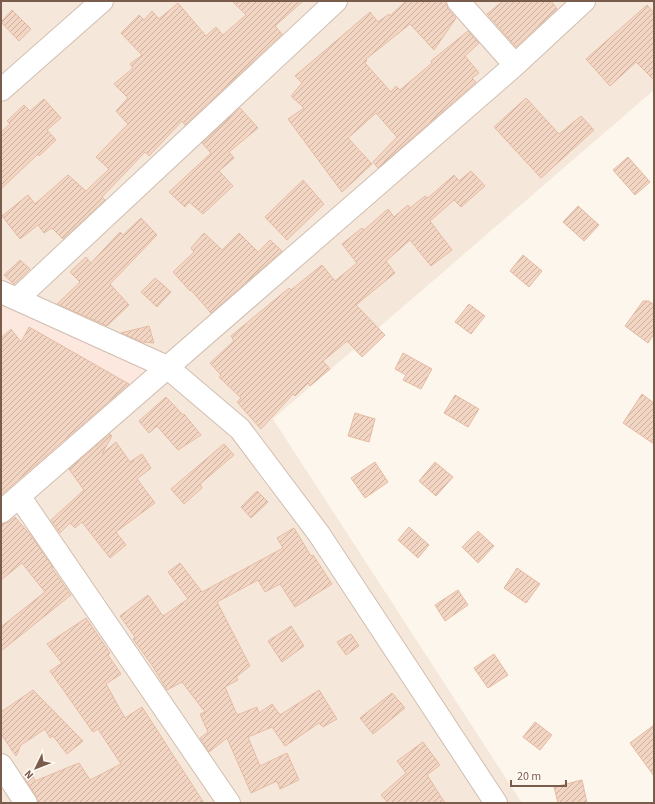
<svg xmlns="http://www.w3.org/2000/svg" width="655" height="804" viewBox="0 0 655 804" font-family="'Source Sans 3',sans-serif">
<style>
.residential{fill:#f5e8da}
.commercial{fill:#fde8e0}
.building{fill:url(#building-hatch);stroke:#e6bba3}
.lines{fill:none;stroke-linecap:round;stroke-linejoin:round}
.minor-casing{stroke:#d1beb0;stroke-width:24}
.minor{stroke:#fff;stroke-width:22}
</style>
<defs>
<pattern id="building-hatch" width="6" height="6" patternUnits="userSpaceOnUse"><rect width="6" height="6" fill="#f3d5c3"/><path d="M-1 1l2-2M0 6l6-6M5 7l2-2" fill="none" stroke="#cab0a1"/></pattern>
</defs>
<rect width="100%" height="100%" fill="#fdf6ec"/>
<path class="residential" d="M1,1H654V90L273,419L522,803H1Z"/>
<path class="commercial" d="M1,302L158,373L1,505Z"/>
<path class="building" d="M232,1H303L275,26L282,34L185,125L182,121L149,156L145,152L102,197L105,200L63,239L52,228L44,233L38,225L20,239L2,216L28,195L35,204L68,175L86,191L109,169L96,157L128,124L116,111L128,98L114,84L133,68L130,64L142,55L121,33L139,15L144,20L152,11L159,19L178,3L206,36L216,27L223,35L246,15Z
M406,1H446L448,9L456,18L434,50L410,24L366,59L367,60L365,63L391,92L396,86L400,90L432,63L431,61L468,31L479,43L465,56L479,73L472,78L476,82L378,168L373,162L397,137L376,113L348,138L372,164L342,192L288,119L304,108L291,96L302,83L295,76L370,12L378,22L389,14L390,16Z
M503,1H551L557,9L516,47L487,14Z
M647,5L654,13V80L636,62L610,86L586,59Z
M12,10L31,29L19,41L1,22Z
M526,98L559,134L581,116L594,130L541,178L494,127Z
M44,99L61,118L47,130L56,140L39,156L38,154L1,189V132L10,124L7,121L24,105L30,111Z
M240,108L258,128L229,152L234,158L219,171L233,186L203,214L189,202L185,207L169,192L211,153L202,143Z
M628,157L650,182L635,195L613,170Z
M471,171L485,186L461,207L454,200L430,221L452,250L431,266L410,240L386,261L395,273L356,305L385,335L362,357L347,341L323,361L330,369L310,386L308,383L295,396L293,394L261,429L237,402L241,398L219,377L221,375L210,363L234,341L231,336L289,288L291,290L322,265L335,281L357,263L342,244L362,228L364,230L388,209L394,217L408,205L410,208L425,196L428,198L454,175L459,181Z
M303,180L324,204L287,240L265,217Z
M578,206L599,225L584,241L563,222Z
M141,218L157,235L110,284L129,305L107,326L57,304L80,282L70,272L86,257L91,263L120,232L123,235Z
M204,233L222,250L239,233L258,252L270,240L282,251L211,313L191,290L190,291L173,272L194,252L191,248Z
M523,255L542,271L529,287L510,271Z
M20,260L30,269L14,284L4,275Z
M155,278L171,292L157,307L141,292Z
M643,301H649L654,305V334L648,343L625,326Z
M469,304L485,316L471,334L455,322Z
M149,326L154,343L142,342L121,333Z
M29,327L129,384L1,495V338L11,329L21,342Z
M403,353L432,369L421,389L403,380L406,375L395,369Z
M642,394L654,403V444L623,423Z
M455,395L479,409L468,427L444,413Z
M166,397L183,415L184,414L201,435L178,450L157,426L149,433L139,421Z
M355,413L375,419L369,442L348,436Z
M110,434L112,436L102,454L116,442L130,462L142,454L151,468L137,479L155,503L116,532L126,545L110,558L82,522L75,528L70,523L60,533L51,520L84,490L69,469Z
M224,444L234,455L200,484L202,488L184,504L171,489Z
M375,462L388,482L365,498L351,478Z
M435,462L453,477L436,496L419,481Z
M257,491L268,502L251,518L241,507Z
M15,517L32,537L53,567L52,568L71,595L1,651V627L45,592L22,563L1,580V524L9,522Z
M409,527L429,545L418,558L398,540Z
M294,528L311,556L313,555L332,584L295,607L280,584L265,592L258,580L217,602L250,666L236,677L238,680L225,687L237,715L257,707L259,713L272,704L280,715L319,690L337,719L323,727L319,723L285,746L272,727L248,737L260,766L287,753L299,780L280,789L277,781L251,793L227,738L209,752L200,738L208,732L200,714L205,712L182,682L167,690L152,665L133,639L135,637L120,616L148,595L163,616L188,599L168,572L180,563L202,592L283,548L277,538Z
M478,531L494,546L478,563L462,547Z
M517,568L540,584L526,603L504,588Z
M458,590L468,605L445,621L435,605Z
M86,618L110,653L108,655L121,674L106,684L125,718L142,707L204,803H38L36,796L23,776L31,772L35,781L79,763L90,780L121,764L98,729L93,732L50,671L62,663L47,644Z
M291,626L304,646L282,662L268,641Z
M351,634L359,646L346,655L337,642Z
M494,654L508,675L488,688L474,668Z
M33,690L83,741L67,754L53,736L50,738L45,729L21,745L16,756L1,734V712Z
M392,693L405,708L373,734L360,718Z
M535,722L552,735L540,750L523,737Z
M654,725V776L630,743Z
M423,742L440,765L427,775L445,803H388L381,795L406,773L397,761Z
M582,780L587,803H558L554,787Z"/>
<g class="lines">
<defs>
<path id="minor" d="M458,1L515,65
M1,90L102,1
M1,292L167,367L240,429L319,534L496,803
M17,299L336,1
M19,496L229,803
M1,512L515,65L584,1
M1,765L26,803"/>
</defs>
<use href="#minor" class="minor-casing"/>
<use href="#minor" class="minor"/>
</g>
<rect width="655" height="804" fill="none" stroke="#7a5c4d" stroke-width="4"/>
<g transform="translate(36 768) rotate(227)" stroke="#fffaf3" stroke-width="3" paint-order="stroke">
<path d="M0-3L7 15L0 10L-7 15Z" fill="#7a5c4d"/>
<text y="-6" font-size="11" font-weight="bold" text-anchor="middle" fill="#7a5c4d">N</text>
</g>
<path d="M511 780v6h55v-6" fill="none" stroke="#7a5c4d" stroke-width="2"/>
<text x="517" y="780" font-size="12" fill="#7a5c4d" stroke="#fffaf3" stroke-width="3" paint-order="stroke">20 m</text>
</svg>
